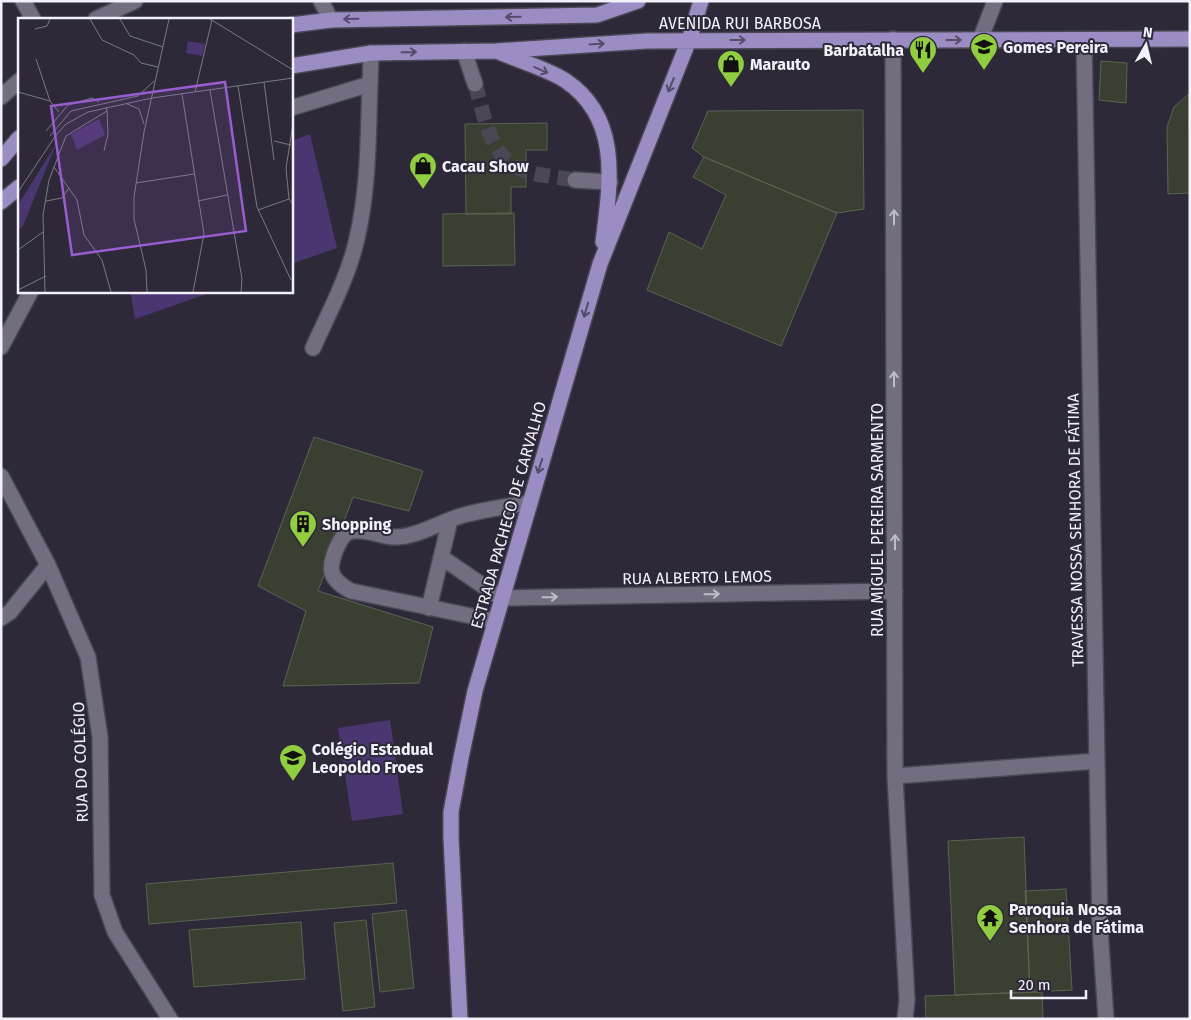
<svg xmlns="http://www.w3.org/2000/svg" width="1191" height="1020" viewBox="0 0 1191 1020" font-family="'Fira Sans',sans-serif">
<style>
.green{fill:#4a3771}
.building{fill:#394031;stroke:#5b6453}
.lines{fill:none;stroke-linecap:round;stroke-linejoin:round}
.minor-tunnel{stroke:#4b4755;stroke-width:15;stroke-dasharray:15 8;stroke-linecap:butt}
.minor-casing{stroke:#4a4754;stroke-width:18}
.major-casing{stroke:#4a4754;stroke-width:18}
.minor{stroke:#726e80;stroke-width:15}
.major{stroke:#9b8cc4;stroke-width:15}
.oneway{stroke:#544c69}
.oneway2{stroke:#bfbcc9}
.labels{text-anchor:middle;stroke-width:4;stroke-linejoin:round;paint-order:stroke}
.street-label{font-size:16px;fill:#f2f0fa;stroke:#2d2938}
.poi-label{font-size:16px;font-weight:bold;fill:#f2f0fa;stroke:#2d2938;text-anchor:start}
.inset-road{fill:none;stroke:#7c7986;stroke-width:1}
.view{fill:#995dce;fill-opacity:0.15;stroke:#995dce;stroke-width:2.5}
.inset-edge{fill:none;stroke:#f2f0fa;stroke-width:2.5}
</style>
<rect width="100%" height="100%" fill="#2d2938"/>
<path class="green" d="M310,134L337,248L291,264V141Z
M130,291H215L135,319Z
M390,720L403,814L352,821L338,728Z"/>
<path class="building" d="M1101,61L1127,63L1126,103L1099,100Z
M1189,94L1190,193L1168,194L1167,127L1174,107Z
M863,110L864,209L837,213L704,157L692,148L708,111Z
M547,123V150H526V187H511V214H466L465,124Z
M704,157L837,213L781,346L647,290L669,232L702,249L726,195L693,177Z
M514,213L515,265L443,266V214Z
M314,437L423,471L409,511L353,497L318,591L433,627L419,683L283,686L306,611L258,586Z
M1024,837L1030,992L955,995L948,841Z
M393,863L397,903L149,924L146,884Z
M1066,889L1072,990L1030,992L1025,891Z
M406,910L414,988L380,992L372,914Z
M366,920L375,1007L343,1011L334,923Z
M301,922L305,979L194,987L189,930Z
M1042,992L1043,1019H926L925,996Z"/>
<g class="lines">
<path class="minor-tunnel" d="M475,84C485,116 489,159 525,171C541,176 559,177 575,180"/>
<defs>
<path id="minor" d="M23,1L33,19
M321,1L331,20
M96,19L135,1
M893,39L895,776L907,1000L905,1019
M980,40L995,1
M1084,40L1100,929L1106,1019
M464,51L475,84
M1,97L19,81
M291,108L370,84L371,53
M575,180L610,182
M1,347L31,291
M313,348C329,312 349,276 357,238C369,187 368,135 370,84
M1,476L48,565L88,657L100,737L102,895L115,932L170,1019
M441,557L501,598L895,591
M429,608L450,520
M1,618L10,612L48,565
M495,621L351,591C344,587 335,582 332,573C329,563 339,536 349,532C363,527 381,537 395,537C420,537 444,519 468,514C488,509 509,506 529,503
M895,776L1097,761"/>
<path id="major" d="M291,25L331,20L597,15L638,1
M499,52C519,61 548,69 566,81C622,119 610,185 603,242
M291,66L371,53L496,51L647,41L1190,39
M1,159L19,138
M1,202L19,187
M460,1019L451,838V812L461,758L475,691L600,264L689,40L701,1"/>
</defs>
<use href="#minor" class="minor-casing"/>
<use href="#major" class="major-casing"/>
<use href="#minor" class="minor"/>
<use href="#major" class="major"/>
</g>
<defs><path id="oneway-shaft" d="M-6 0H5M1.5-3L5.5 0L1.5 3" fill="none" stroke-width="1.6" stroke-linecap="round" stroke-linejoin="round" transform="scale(1.25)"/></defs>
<g class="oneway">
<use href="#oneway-shaft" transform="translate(513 17) rotate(179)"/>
<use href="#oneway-shaft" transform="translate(351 19) rotate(179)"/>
<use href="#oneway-shaft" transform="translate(738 40)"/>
<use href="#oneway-shaft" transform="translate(954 40)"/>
<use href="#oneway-shaft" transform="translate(597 44) rotate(-4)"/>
<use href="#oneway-shaft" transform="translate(409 52) rotate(-1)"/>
<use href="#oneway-shaft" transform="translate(541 70) rotate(24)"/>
<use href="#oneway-shaft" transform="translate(671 85) rotate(112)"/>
<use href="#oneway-shaft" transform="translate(586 310) rotate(107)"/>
<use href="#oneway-shaft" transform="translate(540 466) rotate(107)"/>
</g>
<g class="oneway2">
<use href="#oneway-shaft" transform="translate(894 217) rotate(-90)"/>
<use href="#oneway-shaft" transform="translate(894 379) rotate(-90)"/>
<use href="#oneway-shaft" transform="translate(895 542) rotate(-90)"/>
<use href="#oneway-shaft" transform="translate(712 594) rotate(-1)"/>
<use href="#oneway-shaft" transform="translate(550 597) rotate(-1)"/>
</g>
<defs>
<symbol id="school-pin" viewBox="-11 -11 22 30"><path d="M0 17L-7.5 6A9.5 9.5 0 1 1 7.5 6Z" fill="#91cd40" stroke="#2d2938"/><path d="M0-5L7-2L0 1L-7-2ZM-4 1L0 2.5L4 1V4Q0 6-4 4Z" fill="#111"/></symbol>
<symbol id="restaurant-pin" viewBox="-11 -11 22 30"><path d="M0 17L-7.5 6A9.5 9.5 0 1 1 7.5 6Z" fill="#91cd40" stroke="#2d2938"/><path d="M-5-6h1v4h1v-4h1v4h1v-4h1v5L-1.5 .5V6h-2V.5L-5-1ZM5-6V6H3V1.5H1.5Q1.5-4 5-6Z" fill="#111"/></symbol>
<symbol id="shop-pin" viewBox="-11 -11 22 30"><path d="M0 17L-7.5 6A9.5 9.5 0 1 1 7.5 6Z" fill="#91cd40" stroke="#2d2938"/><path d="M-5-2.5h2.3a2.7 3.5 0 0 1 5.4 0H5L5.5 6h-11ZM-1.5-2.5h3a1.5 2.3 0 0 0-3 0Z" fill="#111"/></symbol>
<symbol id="building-pin" viewBox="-11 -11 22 30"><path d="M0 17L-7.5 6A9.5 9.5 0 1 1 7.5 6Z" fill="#91cd40" stroke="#2d2938"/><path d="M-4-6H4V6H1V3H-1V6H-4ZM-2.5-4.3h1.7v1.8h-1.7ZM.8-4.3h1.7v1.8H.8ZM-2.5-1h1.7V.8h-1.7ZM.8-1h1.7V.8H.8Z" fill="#111"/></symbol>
<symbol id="temple-pin" viewBox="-11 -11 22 30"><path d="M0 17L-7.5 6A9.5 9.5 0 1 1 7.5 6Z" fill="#91cd40" stroke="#2d2938"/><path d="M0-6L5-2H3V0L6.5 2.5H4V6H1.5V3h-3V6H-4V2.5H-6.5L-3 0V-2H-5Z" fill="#111"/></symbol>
</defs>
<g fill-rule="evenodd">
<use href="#school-pin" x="968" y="31" width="32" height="43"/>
<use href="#restaurant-pin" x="907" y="34" width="32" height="43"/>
<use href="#shop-pin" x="715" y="48" width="32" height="43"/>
<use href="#shop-pin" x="407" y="150" width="32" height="43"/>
<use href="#building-pin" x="287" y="508" width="32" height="43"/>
<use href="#school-pin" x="277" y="742" width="32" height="43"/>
<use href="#temple-pin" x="974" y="902" width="32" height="43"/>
</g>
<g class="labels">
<g class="street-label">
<text x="740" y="29">AVENIDA RUI BARBOSA</text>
<text transform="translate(508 515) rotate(-74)" y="6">ESTRADA PACHECO DE CARVALHO</text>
<text transform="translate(877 520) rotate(-90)" y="6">RUA MIGUEL PEREIRA SARMENTO</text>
<text transform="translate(1075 530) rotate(-91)" y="6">TRAVESSA NOSSA SENHORA DE FÁTIMA</text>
<text transform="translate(697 577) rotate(-1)" y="6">RUA ALBERTO LEMOS</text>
<text transform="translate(80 762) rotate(-92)" y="6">RUA DO COLÉGIO</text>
</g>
<g class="poi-label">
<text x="1003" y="53">Gomes Pereira</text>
<text x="904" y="56" text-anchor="end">Barbatalha</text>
<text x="750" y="70">Marauto</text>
<text x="442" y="172">Cacau Show</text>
<text x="322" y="530">Shopping</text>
<text x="312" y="755">Colégio Estadual<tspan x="312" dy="18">Leopoldo Froes</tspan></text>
<text x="1009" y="915">Paroquia Nossa<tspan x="1009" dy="18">Senhora de Fátima</tspan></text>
</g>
</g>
<g transform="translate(18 18)">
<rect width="275" height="275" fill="#2d2938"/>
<path d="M170,23L187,26L184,38L168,35ZM81,101L87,117L59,132L53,116ZM38,126L5,208L0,212V187Z" fill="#4a3771"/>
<path class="inset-road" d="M72,1L84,22L116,37L123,45L140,49M102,1L112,18L145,29M192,1L275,52M17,11L29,8L32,1M18,41L32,83L41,94M246,64L256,142M220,68L239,189L273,262M192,72L224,261L223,274M0,74L32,83M177,74L194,2M164,76L186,216L175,274M109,86L121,91L126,106M275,106L268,150L271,181L275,186M28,113L50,87L74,80L81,84M32,118L53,93L120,78L136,63M256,123L273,127M86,133L90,116L89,93M36,149L59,182L66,217L84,242L93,274M118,165L176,156M0,174L38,117L48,106L70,94L134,80L275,60M28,183L44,180L51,170M180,183L209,177M240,192L271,181M0,232L25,214M0,272L28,258M27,274L25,197L31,162L48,118L89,93L88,89M129,274L128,252L116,201V179L126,114L151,1"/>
<path class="view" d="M207,64L228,213L54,237L33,88Z"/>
<rect width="275" height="275" class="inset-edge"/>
</g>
<rect width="1191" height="1020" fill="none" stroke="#f2f0fa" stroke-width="5"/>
<g transform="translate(1146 45) rotate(8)" stroke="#2d2938" stroke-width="4" paint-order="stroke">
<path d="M0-4L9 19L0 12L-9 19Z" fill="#f2f0fa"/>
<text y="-8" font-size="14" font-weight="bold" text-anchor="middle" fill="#f2f0fa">N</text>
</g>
<path d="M1011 990v8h75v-8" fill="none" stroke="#f2f0fa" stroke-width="2.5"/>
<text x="1018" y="990" font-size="15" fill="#f2f0fa" stroke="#2d2938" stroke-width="4" paint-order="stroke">20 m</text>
</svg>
